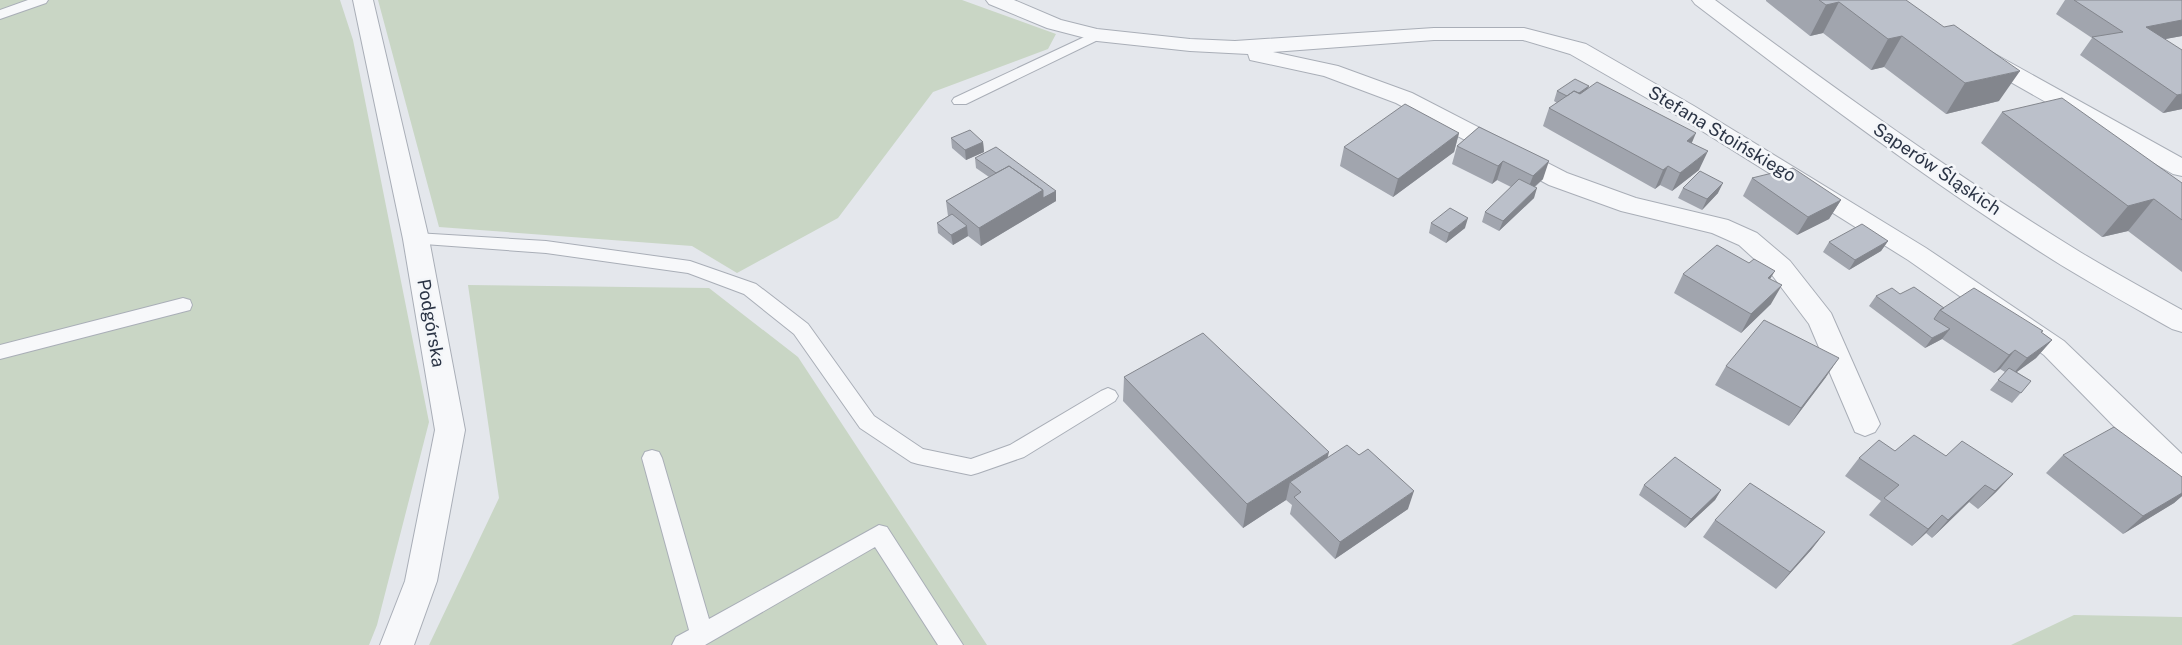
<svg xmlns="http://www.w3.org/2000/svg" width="2182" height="645" viewBox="0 0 2182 645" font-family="'Public Sans',sans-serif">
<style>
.green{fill:#c9d6c5}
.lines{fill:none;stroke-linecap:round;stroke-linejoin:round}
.lane-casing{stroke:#a9aeb7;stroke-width:2}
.street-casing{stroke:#a9aeb7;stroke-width:2}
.lane{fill:#f7f8fa;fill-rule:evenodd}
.street{fill:#f7f8fa;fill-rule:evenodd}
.wall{fill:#a1a5ae}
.shaded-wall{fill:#83868d}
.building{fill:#bbc0ca;stroke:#83868d}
.labels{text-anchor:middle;stroke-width:5;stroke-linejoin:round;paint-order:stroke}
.street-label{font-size:18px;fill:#2b3445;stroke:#f4f6f9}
</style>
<rect width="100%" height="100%" fill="#e4e7ec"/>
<path class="green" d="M0,0H340L353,40L429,422L377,625L369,645H0Z
M378,0H962L1056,34L1048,49L933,92L838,218L737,273L692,246L439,227Z
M468,285L709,288L798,357L987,645H429L499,498Z
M2074,615L2182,617V645H2011Z"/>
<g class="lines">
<defs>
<path id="lane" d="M28,0H48L46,3L0,19V10Z
M1097,31L1102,32L1104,35L1102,38L966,104H954L952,101L954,98Z
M416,233L546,241L690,261L756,284L808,324L874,416L923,449L971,459L1010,445L1101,391L1108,388L1115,391L1118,396L1115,401L1024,457L978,473L971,475L918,464L911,462L860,428L794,334L744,294L688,273L546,253L410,243L407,239L410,235Z
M183,298L190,300L192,305L190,310L0,359V345Z
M652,450L659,452L662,458L709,619L879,525L887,527L963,645H938L875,547L705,645H672L676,637L689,630L642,458L645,452Z"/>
<path id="street" d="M353,0H373L429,239L465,430L437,581L414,645H380L405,581L435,430L403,239Z
M986,0H1014L1061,20L1097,29L1190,39L1235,41L1434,28H1524L1586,44L1694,106L1926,248L2064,341L2182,454V484L2171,481L2145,458L2044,355L1908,260L1678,116L1570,54L1523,40H1434L1273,52L1338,66L1412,93L1567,173L1636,198L1728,220L1757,233L1790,261L1831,313L1880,424L1875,432L1865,436L1855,432L1809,324L1772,275L1739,245L1712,233L1621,211L1549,185L1396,103L1324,76L1250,60L1248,54L1190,51L1097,41L1047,28L989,4Z
M1692,0H1715C1834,88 1954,175 2080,252C2113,272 2148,291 2182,310V332L2172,329C2135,308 2097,287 2061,265C1934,185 1814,95 1695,4Z
M1985,51L1993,53L2182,158V176L2173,174L1977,63L1974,58L1977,53Z"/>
</defs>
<use href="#lane" class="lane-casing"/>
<use href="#street" class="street-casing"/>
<use href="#lane" class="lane"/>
<use href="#street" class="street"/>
</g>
<path class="wall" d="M1766,0H1906L1999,101L1946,114L1884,67L1871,70L1823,33L1810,36L1766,1Z
M2065,0H2182V36L2165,39L2182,109L2163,113L2080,55L2092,38L2056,14Z
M1589,86L1588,88L1692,143L1699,170L1672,191L1660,185L1655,189L1543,126L1549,108L1557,103L1554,101L1557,91Z
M2002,112L2182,183V272L2128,231L2102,237L1981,143Z
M1479,127L1543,179L1535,187L1534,198L1499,231L1482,222L1485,212L1511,187L1497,180L1492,184L1452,164L1457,146Z
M1459,133L1454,152L1393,197L1340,166L1344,147Z
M951,138L983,142L984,152L966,160L952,148Z
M975,158L1056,191V201L981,246L968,236L953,245L938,233L937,223L948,216L946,201L989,177L976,168Z
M1752,178L1841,200L1829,219L1797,235L1743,196Z
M1683,188L1718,193L1702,210L1678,198Z
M1431,223L1465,228L1446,243L1429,233Z
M1888,241L1881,251L1849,270L1823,252L1829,242Z
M1683,274L1770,279L1771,304L1741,333L1674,293Z
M1900,294L1944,308L2041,332L2052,340L2036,358L2017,372L2031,381L2012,403L1990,390L2005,372L2000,369L1994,373L1942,339L1925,348L1869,306L1876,296Z
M1726,366L1826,377L1789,426L1715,385Z
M1124,377L1328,457L1408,509L1335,559L1290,514L1292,505L1286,500L1243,528L1123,401Z
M2063,455L2182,477V496L2174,503L2123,534L2046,473Z
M1946,456L2013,474L1996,492L1978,509L1969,502L1932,538L1926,533L1912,546L1869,515L1881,501L1845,476L1859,458Z
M1644,485L1721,490L1715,500L1685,528L1639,495Z
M1715,520L1825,532L1811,550L1776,589L1703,537Z"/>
<path class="shaded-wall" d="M1839,2L1823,33L1810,36L1826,5Z
M2182,20V36L2133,45L2146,27Z
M1902,36L1884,67L1871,70L1888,39Z
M2020,71L1999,101L1946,114L1965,83Z
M1589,86L1585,96L1571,98Z
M2182,94V109L2163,113L2177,95Z
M1459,133L1454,152L1393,197L1398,179Z
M1696,133L1688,152L1687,141Z
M983,142L984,152L966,160L965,150Z
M1708,151L1699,170L1672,191L1680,173Z
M1503,161L1497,180L1492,184L1498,166Z
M1549,161L1543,179L1526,194L1533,176Z
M1668,166L1660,185L1655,189L1663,170Z
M1723,183L1718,193L1702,210L1707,199Z
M1537,188L1534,198L1499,231L1503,221Z
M1043,190L1056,191V201L981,246L979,228Z
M2154,199L2128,231L2102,237L2128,206Z
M1841,200L1829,219L1797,235L1808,217Z
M1468,218L1465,228L1446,243L1449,233Z
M967,226L968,236L953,245L951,235Z
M1888,241L1881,251L1849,270L1855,260Z
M1775,271L1764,289L1768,278Z
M1782,285L1771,304L1741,333L1751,314Z
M1950,329L1942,339L1925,348L1932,338Z
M2052,340L2036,358L2011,376L2027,358Z
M2015,350L2000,369L1994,373L2009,355Z
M1839,358L1826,377L1789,426L1801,408Z
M1329,452L1323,476L1290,482L1286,500L1243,528L1247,504Z
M2013,474L1996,492L1978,509L1995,491Z
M1985,485L1969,502L1932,538L1948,520Z
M1721,490L1715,500L1685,528L1691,519Z
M1414,491L1408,509L1335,559L1340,542Z
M2182,493V496L2174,503L2123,534L2143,516Z
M1942,515L1926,533L1912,546L1928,529Z
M1825,532L1811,550L1776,589L1790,572Z"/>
<path class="building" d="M1819,0H1906L1944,27L1954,25L2020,71L1965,83L1902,36L1888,39L1839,2L1826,5Z
M2074,0H2182V20L2146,27L2182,50V94L2177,95L2092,37L2123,32Z
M1575,79L1589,86L1579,93L1574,91L1567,96L1557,91Z
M1597,82L1696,133L1687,141L1708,151L1680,173L1668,166L1663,170L1549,108L1574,91L1580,94Z
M2062,98L2182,183V220L2154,199L2128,206L2002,112Z
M1405,104L1459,133L1398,179L1344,147Z
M1479,127L1549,161L1533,176L1503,161L1498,166L1457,146Z
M970,130L983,142L965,150L951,138Z
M996,147L1056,191L1043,198V190L1009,166L996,173L975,158Z
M1009,166L1043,190L979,228L946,201Z
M1793,168L1841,200L1808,217L1752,178Z
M1700,171L1723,183L1707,199L1683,188Z
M1519,179L1537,188L1503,221L1485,212Z
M1450,208L1468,218L1449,233L1431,223Z
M952,214L967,226L951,235L937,223Z
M1862,224L1888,241L1855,260L1829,242Z
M1717,245L1749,263L1754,259L1775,271L1768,278L1782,285L1751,314L1683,274Z
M1914,287L1944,308L1940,310L1934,319L1950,329L1932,338L1876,296L1892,288L1900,294Z
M1974,288L2043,331L2041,332L2052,340L2027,358L2015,350L2009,355L1940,310Z
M1764,320L1839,358L1801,408L1726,366Z
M1203,333L1329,452L1247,504L1124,377Z
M2009,368L2031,381L2021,393L1998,380Z
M2114,427L2182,477V493L2143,516L2063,455Z
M1914,435L1946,456L1962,441L2013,474L1995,491L1985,485L1948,520L1942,515L1928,529L1884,498L1899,485L1859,458L1879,440L1895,451Z
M1347,445L1359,455L1368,449L1414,491L1340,542L1294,497L1301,492L1290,482Z
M1675,457L1721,490L1691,519L1644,485Z
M1750,483L1825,532L1790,572L1715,520Z"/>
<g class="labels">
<g class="street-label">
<text transform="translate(1722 134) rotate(31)" y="6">Stefana Stoińskiego</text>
<text transform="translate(1937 169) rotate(34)" y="6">Saperów Śląskich</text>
<text transform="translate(431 323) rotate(80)" y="6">Podgórska</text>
</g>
</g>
</svg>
